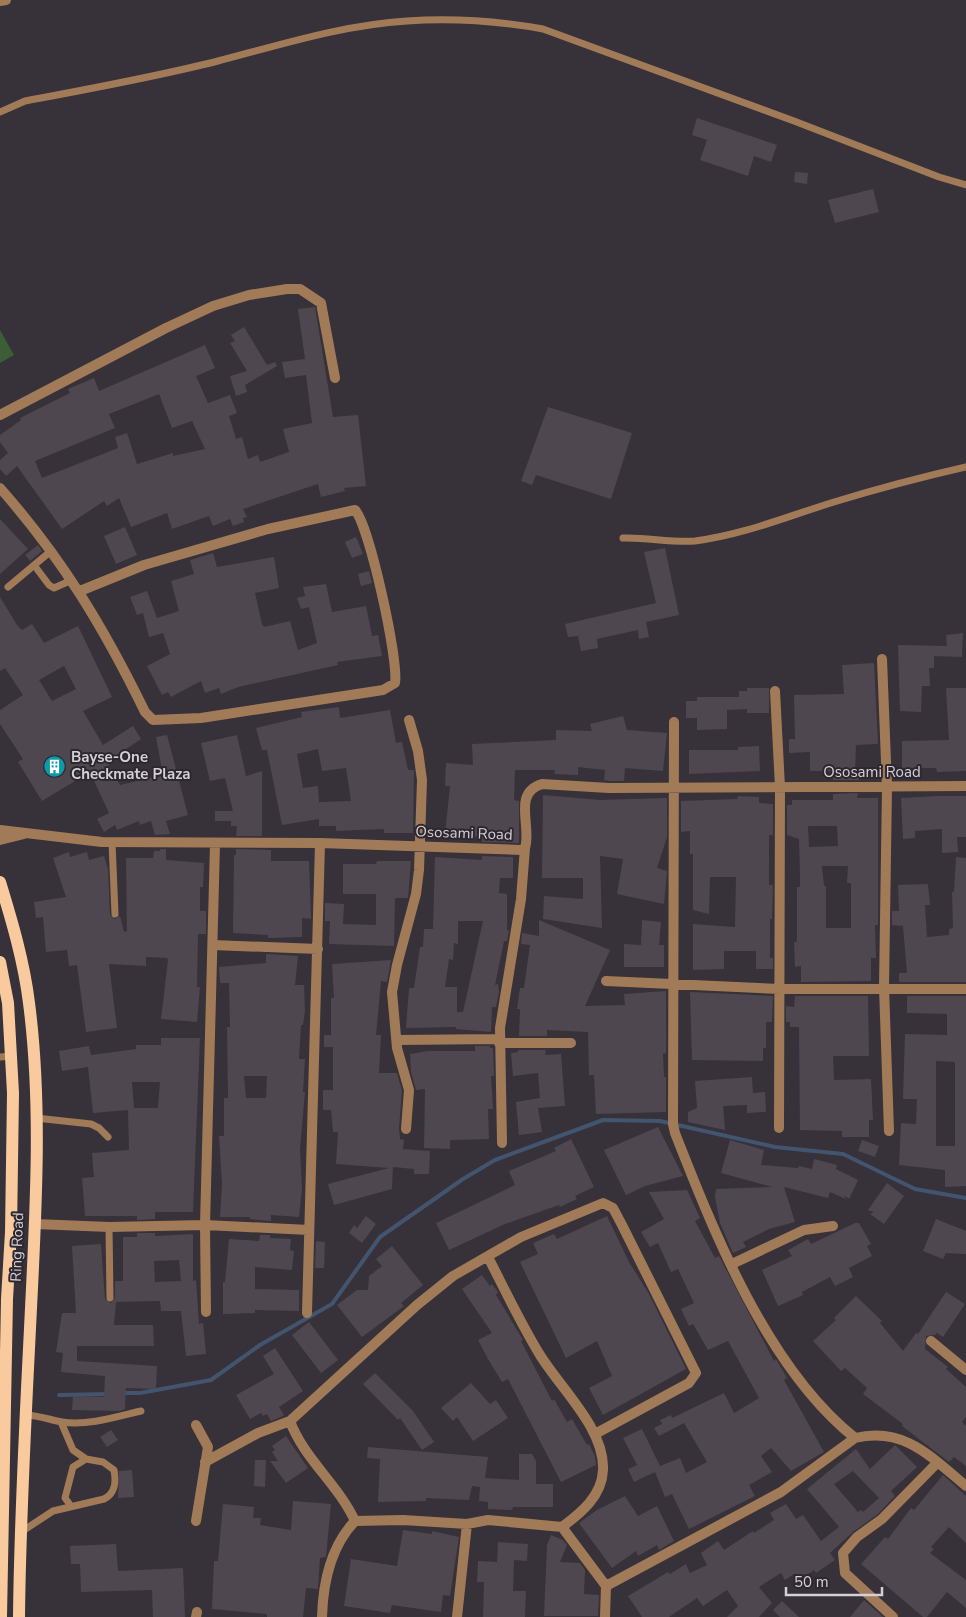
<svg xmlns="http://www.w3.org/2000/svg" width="966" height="1617" viewBox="0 0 966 1617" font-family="'Nunito Sans',sans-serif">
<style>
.green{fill:#3c5e36}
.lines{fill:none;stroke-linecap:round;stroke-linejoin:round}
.stream{stroke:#42556f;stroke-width:4}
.building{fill:#4f474f;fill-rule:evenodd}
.service{stroke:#a17b57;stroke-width:7}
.minor{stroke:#a17b57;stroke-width:10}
.tertiary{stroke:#a17b57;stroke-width:10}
.primary{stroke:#f9ca9e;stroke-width:12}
.labels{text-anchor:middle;stroke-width:4;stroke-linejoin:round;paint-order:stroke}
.poi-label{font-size:15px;font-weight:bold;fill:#d4d0d5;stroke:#2d272f;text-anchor:start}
.street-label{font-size:15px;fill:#d4d0d5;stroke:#2d272f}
</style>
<rect width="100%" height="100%" fill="#373139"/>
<path class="green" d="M0,330L14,355L0,363Z"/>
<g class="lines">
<path class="stream" d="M121,1393H140L211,1380L260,1345L332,1304L380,1237L463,1179L495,1160L603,1120L660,1121L775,1147L843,1154L915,1189L966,1198
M59,1395L109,1394"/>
</g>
<path class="building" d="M697,118L777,145L771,162L754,156L748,176L700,160L707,140L692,135Z
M795,172L808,173L807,184L794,182Z
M873,189L879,212L835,223L828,200Z
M315,307L333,417L358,415L366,486L344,488L345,491L321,497L318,484L243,509L247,517L243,518L244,522L233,526L230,519L213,526L209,516L172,529L167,513L131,527L119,498L107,506L104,501L62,529L17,466L6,476L0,469V460L8,453L0,442V435L21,420L20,418L70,393L68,389L94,378L99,391L205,345L215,368L196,376L208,403L230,395L237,413L229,416L236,439L242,437L248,459L258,455L260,462L289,452L283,429L312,423L306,375L285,378L282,362L305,359L298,309ZM159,394L172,428L192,421L205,449L173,456V453L137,464L127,433L115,437L118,448L42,478L35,461L115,428L109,414Z
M244,327L267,365L275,362L277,366L245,385L247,392L236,396L230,376L247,371L230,343L235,341L231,335Z
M548,407L632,433L611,499L536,475L532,485L521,481Z
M0,519L28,549L0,574Z
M125,527L137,555L116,564L104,536Z
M356,537L363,554L352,558L345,542Z
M38,545L42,551L30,561L25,555Z
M665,548L679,615L646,622L649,637L639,639L638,630L597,639L598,648L581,651L578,636L568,637L565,624L656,603L644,552Z
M213,553L217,567L274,557L279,588L255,593L262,624L264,627L290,621L298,650L317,643L309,607L301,609L297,598L305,596L303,587L326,584L332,612L366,606L372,636L378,635L382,656L337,662L338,665L238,687L221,694L219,688L205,693L201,681L171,697L168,692L162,695L147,666L170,654L163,633L149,637L143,613L137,615L130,597L147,591L157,618L179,611L171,581L194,574L190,560Z
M369,571L372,583L361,586L358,574Z
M0,597L17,625L22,630L32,624L44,643L78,626L112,697L83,711L103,745L133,726L141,739L107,762L120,785L163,775L156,737L167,735L188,815L166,821L170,834L155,835L151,821L140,825L139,821L117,830L115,825L104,832L97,819L109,813L90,772L42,801L18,762L23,759L0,724V710L23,695L5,668L0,671ZM64,666L76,689L52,701L39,680Z
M963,633L962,657L934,656V668H929L930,686H922L921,712L900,711L898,645L947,646L946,635Z
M874,663L878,744L856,745L855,773H859V780H833V771H810V752L789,753V739H795L794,695L844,694L842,665Z
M747,688H769V713H747V709L727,710V729L697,730V718H686V701H697V697H739V691H747Z
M946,688H966V771L937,772L936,768H902V741L949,740Z
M339,707L340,718L390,710L396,743L402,742L408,770H414L413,833H384V829L336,831V826H319V819L282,825L267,750H262L256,728L302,717L301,712ZM318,749L322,771L346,768L351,801L319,802L318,786L303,788L297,754Z
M623,716L627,730L667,733L663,771L625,768L624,781H610L604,780L605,770L578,767V775L554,774L555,770H515L514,800L519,801V843L482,842V837L445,834L450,786H445L446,763L473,765L472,744L556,740V730L592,731L590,724Z
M237,735L246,776L262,771V836H236L237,826H231V821H215V811H233L225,778L210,781L201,743Z
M759,746L760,771L689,774V750H738V747Z
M858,793L857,798H878V925H875L876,958H871V981L801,982V966L795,967L794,942H797V887H800V874L799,839L787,835V805H792V800H833V794ZM808,826H837L838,846L809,847ZM822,866H848L847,883H851V928H826V886H824Z
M543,795L600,800L667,798V837L657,868L667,871L664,904L617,894L623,859L600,856L602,928L543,919L544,896L583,899V878H542Z
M738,796L759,797V803L773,804V835H769V885H773L772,919H770V958H773V969H756V951H724V969L693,970V924L735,927L736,877H710L709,914L693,910V854H690V831L681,832V801L737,799Z
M938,796H966V837H957L958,852L942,853V829L915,831V838L903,839L901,798Z
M160,849H166V860L204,863L203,887H200V911H206V934H198L197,987H200L197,1022L161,1019L168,960L167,958L146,957V966L109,964L117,1028L86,1032L77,965L69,966L67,950L46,952L43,917L36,918L34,902L66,897L53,858L69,852L70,857L87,852L89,860L104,856L108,869L110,915L115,919L120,916L124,932L127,931L126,858H153L154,851H160Z
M236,849L271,850V861H309L311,919L302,918V937L268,938V935L233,933L234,855H236Z
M482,856L513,857V878H500L499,893L507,894V930L509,931L507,941H504L495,985L498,984L499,992L496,1007H492L491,1032L456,1029V1027L406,1028L409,988H414L420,947H423L424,929H433L435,857L482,860ZM458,921H483L463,1012H457V987H445L449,959L453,960L454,943L458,944Z
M956,857L966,858V982H899V973H907L903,926L892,925V911H899L898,885L928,884L930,905H925L927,937L949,935V929L953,928L952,892H954Z
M377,861H411L408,898H395L394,946L329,944L330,921H325V903L344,904L343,924L376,925V894H343V864H376Z
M539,920L610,950L585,1006L625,1005L624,994L666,991V1053L663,1054L664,1077H666V1112L596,1114L594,1075H589L588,1032L547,1030V1036H519L520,1009H517L520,988H524L530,945L521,944L522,933L539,936Z
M642,920L661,922L659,945H664V967H624V944L641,945Z
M266,954L298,956L295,985H304L305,1011L303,1025H301L299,1059H305L303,1092H305L300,1149L302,1189L299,1217L271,1215V1221L250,1219V1217H220L222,1184L219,1136H224V1098H228L227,1027H230L229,983H220L219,967L266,963ZM244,1076H267L266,1098H246Z
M391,960L387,982L381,981L376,1035H381L379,1073H397L402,1091L399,1128L400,1139L404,1140L403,1149L430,1151L429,1174H414V1169L393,1167L392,1189L334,1205L328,1184L389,1168L336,1164L338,1132H333L331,1110H323V1090H333V1047H324V1035H331V998H334L332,964Z
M690,992L773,996L772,1022H766V1048H763V1061L692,1060Z
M795,996H868L869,1056H833L834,1080L871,1079L873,1120H869V1137H842V1131L800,1130L799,1027H790V1022H786V1006L794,1007Z
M907,996H966V1186L945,1187V1170L899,1165L901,1123L916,1124L917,1099H903L905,1034L947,1035V1014L907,1013ZM936,1061L955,1062V1146H936Z
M161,1038H200L193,1212H155V1219L137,1220V1216H85L82,1178L94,1177L92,1153L129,1150L128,1110L93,1113L88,1067L62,1071L59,1051L89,1046L91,1055L136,1049V1045H161ZM132,1082H160L158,1108H134Z
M475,1046H490V1048H493L494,1076H491L493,1109H488L489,1139L450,1140V1149L424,1148L425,1089L416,1090L411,1072L410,1054L428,1051H475Z
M518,1050H546L545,1055L561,1054L565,1106L538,1108L542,1132L519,1135L516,1102L540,1098L538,1073L513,1076L511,1053L518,1052Z
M752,1077L753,1093L765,1092L766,1112L747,1113V1105L723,1106L725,1130L688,1122V1112L697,1108L695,1081Z
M658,1127L683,1176L645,1186L626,1195L604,1150Z
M571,1139L594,1187L575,1196L577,1199L560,1207L559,1205L505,1224L449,1250L436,1223L515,1185L509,1171L556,1151L554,1148Z
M730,1140L764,1150L761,1165L798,1168L799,1166L812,1169L814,1159L837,1165L836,1169L858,1180L849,1199L844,1195L846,1199L830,1192L828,1198L784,1187L795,1222L769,1229L743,1242L746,1247L733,1253L720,1223L715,1197L716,1189L772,1187L721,1173Z
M862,1140L879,1146L875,1157L858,1151Z
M887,1183L904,1196L884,1224L870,1214L874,1212L868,1210Z
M687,1190L700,1218L695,1221L715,1258L719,1256L774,1361L776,1359L787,1378L784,1380L824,1452L791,1471L771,1448L761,1456L772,1472L749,1485L755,1496L689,1529L672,1494L665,1497L655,1472L634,1482L628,1469L637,1465L623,1438L642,1429L660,1466L680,1458L686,1473L707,1462L684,1423L659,1436L654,1428L662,1424L660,1420L671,1415L672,1418L724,1393L734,1413L759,1398L728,1341L708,1350L693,1324L689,1326L681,1309L694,1303L678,1269L671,1272L658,1243L650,1247L641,1232L664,1219L649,1192Z
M366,1216L376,1224L362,1243L349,1233L354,1225L357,1228Z
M607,1216L629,1262L649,1294L686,1369L603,1415L589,1388L612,1376L597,1341L566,1358L520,1262L538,1254L533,1243L554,1234L557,1239Z
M936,1219L966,1231V1254L946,1253L943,1259L923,1251Z
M855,1223H859L871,1244L867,1246L872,1256L849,1268L853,1277L835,1286L830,1277L802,1292L803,1295L778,1306L762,1270L792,1256L788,1250L808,1239L811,1244Z
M137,1233H155V1236L193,1234V1281L196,1280L199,1324L203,1323L206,1354L186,1356L181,1311H161L160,1301L116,1302L114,1325H153L154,1346H77V1361L157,1366L156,1389L126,1388L125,1409L120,1411L72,1410L73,1396L104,1397L105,1376L61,1372L63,1353L56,1352L62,1313H76L72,1246L101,1244L105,1299L111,1303L115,1298V1281H123V1237H137ZM179,1260L181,1281L155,1282L154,1261Z
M260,1235H270V1238L291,1239L290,1250L294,1251L292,1270L255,1267V1289L299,1290V1311L255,1310V1313L223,1314V1282H225L229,1239L259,1241Z
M316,1241L325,1242L324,1268H315Z
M392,1246L423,1285L401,1303L404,1306L362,1337L337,1305L357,1290H368L369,1276L382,1266L376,1259Z
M482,1275L490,1286L492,1284L498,1292L496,1295L523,1340L521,1341L552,1401L554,1399L567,1422L572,1419L587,1445L589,1444L595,1456L596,1465L561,1482L508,1379L502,1382L488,1359L478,1340L492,1333L462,1289Z
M946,1292L965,1304L943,1337L937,1333L935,1335L926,1336L925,1349L948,1367L946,1369L966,1387V1417L962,1422L966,1426V1466L954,1457L949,1462L902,1426L903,1424L863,1394L867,1388L845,1368L841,1371L813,1341L836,1320L834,1318L856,1296L882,1321L880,1323L903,1351L916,1333L918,1334Z
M309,1322L338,1360L321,1373L292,1335Z
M275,1348L303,1391L279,1407L284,1415L281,1417L271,1421L267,1414L263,1416L261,1413L250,1419L236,1395L274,1374L263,1356Z
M375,1373L413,1411L434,1442L422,1450L400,1418L398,1420L363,1384Z
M471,1383L490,1404L496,1400L508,1418L473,1441L457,1417L453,1421L441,1408Z
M111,1430L118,1440L107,1447L100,1437Z
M286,1436L308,1468L286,1483L270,1461H278L272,1452L275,1450L272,1446Z
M895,1445L917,1467L891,1491L895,1496L878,1514L853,1532L830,1553L835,1560L816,1573L814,1570L798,1581L794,1574L785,1580L781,1573L759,1587L772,1603L759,1617H727L738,1606L727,1590L703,1606L697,1598L669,1617H642L628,1596L668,1572L670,1574L686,1564L690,1573L707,1565L701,1553L718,1541L724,1550L753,1531L754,1533L774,1520L770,1513L786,1504L796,1519L803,1515L821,1541L839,1527L807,1489L856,1449L870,1469ZM853,1471L879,1498L863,1512L861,1510L858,1512L834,1484Z
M368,1447L488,1457L485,1478L519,1480V1454H532L536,1461V1484H553V1507H513L512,1510L488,1509V1502L479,1501L480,1487L472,1486L469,1500L426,1498V1501L378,1502L380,1459L367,1458Z
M255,1460H266L265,1487L254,1486Z
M132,1470L134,1497L118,1498L119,1471Z
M943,1475L966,1496V1543L949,1527L931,1547L934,1549L930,1553L966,1580V1608L947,1592L927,1617H923L861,1564L885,1537L888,1539L911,1508L914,1510Z
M625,1496L638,1516L657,1506L674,1541L659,1550L657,1545L638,1556L636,1551L612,1568L579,1523L597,1510Z
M293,1501L331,1504L326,1557L320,1558L318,1589L306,1588L303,1617H267V1614L212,1609L214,1561H218L223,1504L254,1507L253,1518H261L260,1525L291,1530Z
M403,1530L432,1534V1531L459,1537L450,1596L443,1595L441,1612L392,1605L390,1613L344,1606L351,1559L397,1566Z
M551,1535L563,1540L567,1545L560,1562L580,1563L585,1570L584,1594L599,1595L598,1616H544L547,1545Z
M498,1542L528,1544L527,1561L514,1560L513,1591H526L525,1617H483L484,1582H477L478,1561L497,1562Z
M116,1544L118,1571L183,1568L185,1617H153L152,1590L81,1592L80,1564H71L70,1546Z
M864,1600L883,1617H850Z
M782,1601L799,1617H780L773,1610Z"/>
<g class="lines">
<path class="service" d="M0,112L25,101C89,89 155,77 218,61C280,45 342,25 407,21C452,18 498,21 543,29L794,121L939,177L966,185
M623,538C647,537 671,543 695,541C743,535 788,516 834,502C877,489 922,477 966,467
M34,565L49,585L54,588L72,580
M8,587L51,551
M112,842L115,914
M0,1057L12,1056
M36,1118L91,1124L99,1128L108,1137
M109,1227L110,1298
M27,1415C40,1416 51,1420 62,1422C87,1426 116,1417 141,1411
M61,1422L73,1450L86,1459L73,1467L65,1498L71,1506
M21,1532L53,1511L104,1499C116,1493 116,1481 114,1470L103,1462L86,1459"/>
<path class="minor" d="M0,415L166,328L213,306L249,295L287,289H300L321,303L335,378
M0,488C62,558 104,628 145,712L153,720L201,718L383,690L395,683C399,660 369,525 355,510L268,529L144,565L80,591
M882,659L887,787L884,987L889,1131
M775,691L780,787L779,1128
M674,722L673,1124L675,1133C715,1235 768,1369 855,1438C904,1426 931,1457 966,1486
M0,830L102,842L320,843L521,850L525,848C532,826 512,793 542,784L609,788L966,786
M0,840L24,834
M213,945L318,949
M606,981L780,989H966
M397,1040L499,1039
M499,1043H571
M406,1129L409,1090L397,1048L392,992L397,965L416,894L419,870L422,780L418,751L409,720
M502,1143L500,1028L521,899L525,848
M35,1224L109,1227L205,1225L309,1230
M732,1264L804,1230L833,1226
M206,1312L205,1225L215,844
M307,1313L320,843
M931,1341L966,1370
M196,1425L208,1447L196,1521
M205,1462L258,1433L290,1421
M355,1521C338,1484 304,1459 290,1421L417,1305L453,1276L521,1237L603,1203L613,1208L622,1225L696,1373L689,1383L595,1434
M562,1527L606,1586L605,1617
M606,1586L781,1492L855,1438
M196,1617L197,1612
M322,1617C323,1583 331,1546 355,1521L403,1520L467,1524L488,1520L562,1527C581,1513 602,1496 603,1470C605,1429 561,1389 540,1355C521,1324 505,1290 488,1257
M457,1617L467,1524
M893,1617L845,1573L843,1553L857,1537L882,1519L937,1463"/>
<path class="tertiary" d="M0,1L6,0"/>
<path class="primary" d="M0,882C12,921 24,962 29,1003C42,1103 36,1207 31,1308C26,1411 20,1514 19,1617
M0,962L8,1003L13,1093L11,1232L7,1299L1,1617"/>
</g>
<defs>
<symbol id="building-disc" viewBox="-11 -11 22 22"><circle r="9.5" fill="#0f9aa8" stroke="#2d272f"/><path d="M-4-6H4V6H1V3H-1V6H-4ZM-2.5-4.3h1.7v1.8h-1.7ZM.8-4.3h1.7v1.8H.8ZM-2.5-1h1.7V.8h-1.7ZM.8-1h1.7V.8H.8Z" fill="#fff"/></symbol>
</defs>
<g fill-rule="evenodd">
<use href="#building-disc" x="42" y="754" width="25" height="25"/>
</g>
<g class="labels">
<g class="poi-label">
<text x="71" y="762">Bayse-One<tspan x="71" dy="17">Checkmate Plaza</tspan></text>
</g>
<g class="street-label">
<text x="872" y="777">Ososami Road</text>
<text transform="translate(464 833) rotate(2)" y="5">Ososami Road</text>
<text transform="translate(17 1247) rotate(-88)" y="5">Ring Road</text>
</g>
</g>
<path d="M786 1587v8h96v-8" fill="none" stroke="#d4d0d5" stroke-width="2.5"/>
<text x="794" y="1587" font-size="15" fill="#d4d0d5" stroke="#2d272f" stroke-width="4" paint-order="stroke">50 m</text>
</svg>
